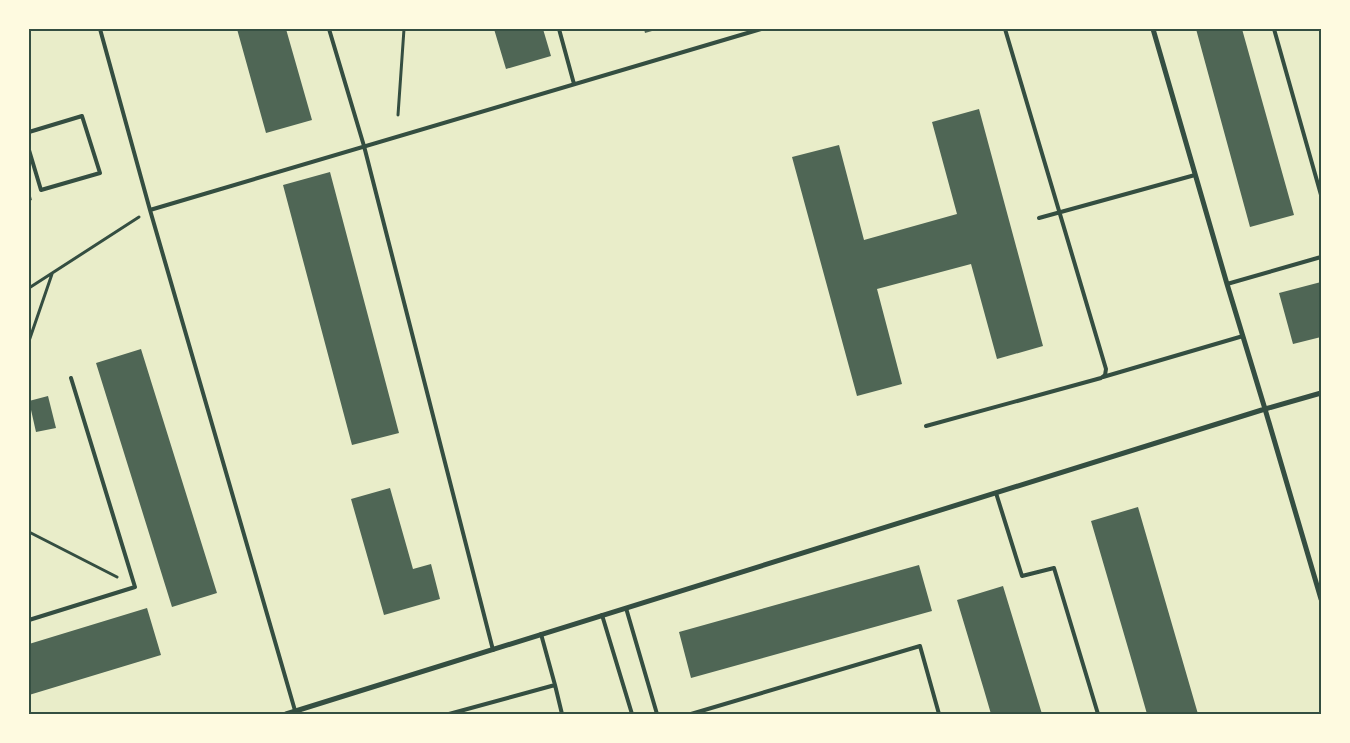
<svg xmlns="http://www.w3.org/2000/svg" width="1350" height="743" viewBox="0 0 1350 743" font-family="'DejaVu Sans',sans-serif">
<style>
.building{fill:#4f6655}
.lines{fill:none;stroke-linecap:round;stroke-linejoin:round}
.path{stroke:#344e41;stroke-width:3}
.service{stroke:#344e41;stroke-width:4}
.minor{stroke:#344e41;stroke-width:5}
.neatline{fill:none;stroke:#344e41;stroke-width:2}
</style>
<rect width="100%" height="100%" fill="#e9edc9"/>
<path class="building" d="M237,29H286L312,120L266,133Z
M494,29H543L551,56L506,69Z
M644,29H659L645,33Z
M1196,29H1242L1294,215L1250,227Z
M979,109L1043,346L997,359L971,264L877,289L902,384L857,396L792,157L839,145L864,240L957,214L932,122Z
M330,172L399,433L352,445L283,185Z
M29,189L32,200L29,201Z
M1321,282V337L1293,344L1279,293Z
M141,349L217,593L172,607L96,363Z
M48,396L56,428L36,432L29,401Z
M390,488L413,569L431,564L440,599L384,615L351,499Z
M1138,507L1198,714H1147L1133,665L1091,521Z
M919,565L932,611L691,678L679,632Z
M1003,586L1042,714H991L984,690L957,600Z
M147,608L161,655L29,695V644Z"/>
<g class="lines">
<path class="path" d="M398,115L404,29
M29,288L139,217
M29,341L52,274
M29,532L117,577"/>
<path class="service" d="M100,29L150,210L296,714
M329,29L364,146L493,650
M559,29L574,84
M1274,29L1321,195
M29,132L82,116L100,173L41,190L29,150
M150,210L761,29
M1039,218L1195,175
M1227,284L1321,257
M1103,377L1243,336
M926,426L1101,378L1105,375L1106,369L1005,29
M996,493L1022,576L1054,568L1098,714
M626,608L657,714
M602,615L632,714
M29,620L135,587L71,378
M541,634L555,685
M449,714L555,685L562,714
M691,714L920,646L939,714"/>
<path class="minor" d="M1153,29L1227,284L1265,409L1321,599
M286,714L1265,409L1321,393"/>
</g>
<rect width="1350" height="743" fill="none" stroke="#fefae0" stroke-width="60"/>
<rect x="30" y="30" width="1290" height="683" class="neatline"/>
</svg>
